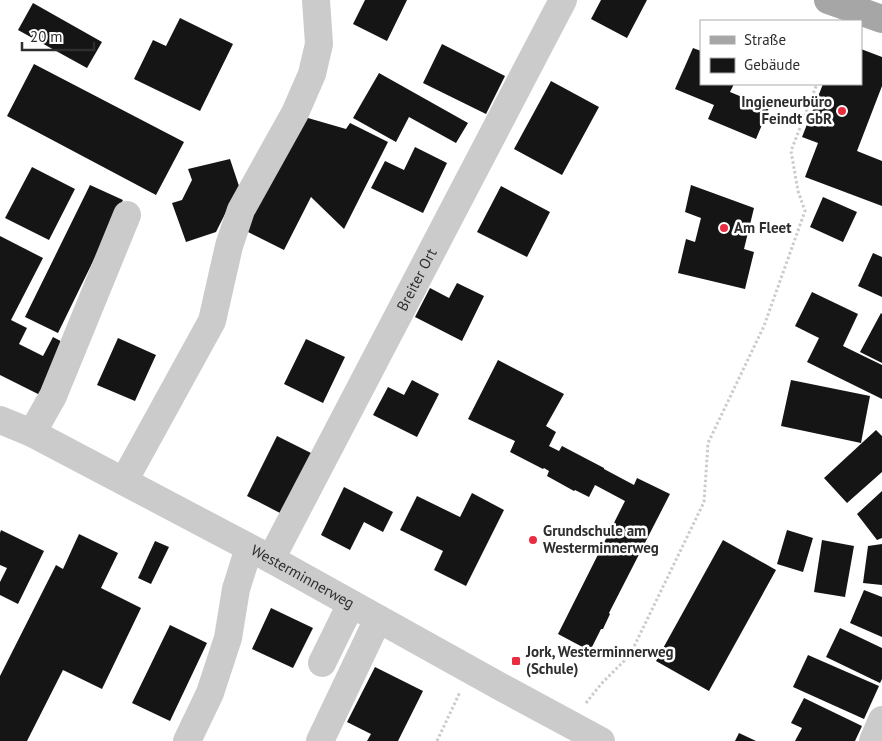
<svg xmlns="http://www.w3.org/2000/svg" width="882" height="741" viewBox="0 0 882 741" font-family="'PT Sans',sans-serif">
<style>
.building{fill:#151515}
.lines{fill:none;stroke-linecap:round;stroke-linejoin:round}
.path{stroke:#cbcbcb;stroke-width:3;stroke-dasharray:2.5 2.5;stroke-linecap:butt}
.minor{stroke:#cbcbcb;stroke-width:28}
.major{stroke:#a6a6a6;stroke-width:28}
.poi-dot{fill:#e92c40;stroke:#fff;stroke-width:2}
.labels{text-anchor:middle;stroke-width:5;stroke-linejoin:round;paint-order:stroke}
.poi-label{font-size:15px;font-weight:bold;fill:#2e2e2e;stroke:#fff;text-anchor:start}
.street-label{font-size:15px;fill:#2e2e2e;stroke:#fff}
</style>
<rect width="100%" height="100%" fill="#fff"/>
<path class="building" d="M365,0H407L387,41L353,24Z
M601,0H647L627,38L591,19Z
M33,3L102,42L87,68L18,30Z
M180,18L233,44L200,111L134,79L153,40L166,46Z
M442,44L505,76L486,114L423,83Z
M693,48L701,51V84H734L730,92L769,108L756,139L708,119L714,105L675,89Z
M861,49L882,57V86L857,151L882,161V206L805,177L818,143L802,137L823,84H861Z
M34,64L184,142L156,195L7,116Z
M379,73L468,123L456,143L409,117L396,142L353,118Z
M551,81L599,107L562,175L514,149Z
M301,116L346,129L350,123L388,142L344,229L311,197L284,250L244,230Z
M415,147L447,163L423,213L371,188L385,161L404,170Z
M230,159L239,186L216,232L186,242L172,203L182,200L192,180L188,169Z
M32,167L75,189L49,240L5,218Z
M90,185L123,200L58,333L25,317Z
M691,185L754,208L744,249L754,252L745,289L678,273L686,239L695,242L701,218L685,212Z
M501,186L550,212L527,257L477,232Z
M823,197L857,212L843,242L810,227Z
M0,236L43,258L11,320L27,328L19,344L43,356L53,337L70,346L44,397L0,375Z
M873,253L882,257V297L858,286Z
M457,283L484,296L462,341L415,317L430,288L449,298Z
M812,292L858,314L843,346L882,365V399L807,362L819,338L795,326Z
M881,313L882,314V363L860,352Z
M118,338L156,355L135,401L97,385Z
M306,339L345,357L323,403L284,384Z
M498,360L564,394L546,426L556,432L549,446L559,451L562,446L604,468V469L634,485L637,478L670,494L609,613L610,614L603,629H601L590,651L558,634L625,501L595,485L589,497L575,490L574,491L547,476L549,471L544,468L543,469L510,452L515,441L468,419Z
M412,380L439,394L417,437L373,415L388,387L404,395Z
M791,380L870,396L861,443L781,426Z
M876,430L882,436V472L847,503L824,478Z
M277,436L313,454L282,514L247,496Z
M344,487L393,512L383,532L364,522L350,550L321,535Z
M882,491V538L877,540L857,514Z
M472,493L504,510L466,586L434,570L443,551L400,530L417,496L460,517Z
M1,530L44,551L18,604L0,595V582L7,568L0,565V533Z
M787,530L813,538L803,572L777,564Z
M79,534L118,553L101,588L141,608L102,689L63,670L27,741H0V676L56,565L63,569Z
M723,540L776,570L709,691L656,661Z
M822,540L854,546L845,597L814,592Z
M155,541L169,547L151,584L138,578Z
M882,544V585L863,583L868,546Z
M864,590L882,597V637L850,623Z
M271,608L313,628L293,668L252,649Z
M170,625L207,643L170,721L132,703Z
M840,628L882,648V679L880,683L826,657Z
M808,655L879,686L864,719L793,687Z
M375,667L423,691L398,741H367L371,734L347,722Z
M804,698L862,726L855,741H795L802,728L791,723Z
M739,733L756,741H735Z"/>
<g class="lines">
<path class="path" d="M586,703L601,684L630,655L704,502L708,443L764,326L805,211L798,191L791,151L817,84
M437,741L460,692"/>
<g class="minor">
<path id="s1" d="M0,420L32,433L271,559L501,687L601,741"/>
<path d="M32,433L53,396L127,215"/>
<path d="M124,481L212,321L229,246L241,210L295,113L312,74L319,44L316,0"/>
<path id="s2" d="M271,559L563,0"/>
<path d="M322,663L351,604"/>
<path d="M187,741L210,693L228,638L236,589L249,548"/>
<path d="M320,741L378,619"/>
<path d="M873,741L882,720"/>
</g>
<path class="major" d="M828,0L882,19"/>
</g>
<g class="poi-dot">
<circle cx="842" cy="111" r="5"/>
<circle cx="724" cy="228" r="5"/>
<circle cx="533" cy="540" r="5"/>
<rect x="511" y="656" width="10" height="10" rx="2.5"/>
</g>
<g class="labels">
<g class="poi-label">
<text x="832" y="107" text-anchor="end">Ingieneurbüro<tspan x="832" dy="17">Feindt GbR</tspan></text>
<text x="734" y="233">Am Fleet</text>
<text x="543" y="536">Grundschule am<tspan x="543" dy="17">Westerminnerweg</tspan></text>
<text x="526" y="657">Jork, Westerminnerweg<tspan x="526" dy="17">(Schule)</tspan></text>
</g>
<g class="street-label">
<text dy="5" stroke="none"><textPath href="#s2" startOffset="315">Breiter Ort</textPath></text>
<text dy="5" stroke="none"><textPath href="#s1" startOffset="341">Westerminnerweg</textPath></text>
</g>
</g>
<rect x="700" y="20" width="162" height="65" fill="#ffffff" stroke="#ababab"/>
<rect x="710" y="36" width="25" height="8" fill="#a6a6a6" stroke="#ababab"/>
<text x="744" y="45" font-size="15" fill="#2e2e2e">Straße</text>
<rect x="710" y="58" width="25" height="15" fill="#151515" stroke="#ababab"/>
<text x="744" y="70" font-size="15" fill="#2e2e2e">Gebäude</text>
<path d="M22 42v8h72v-8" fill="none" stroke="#2e2e2e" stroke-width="2.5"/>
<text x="30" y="42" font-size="15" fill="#2e2e2e" stroke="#ffffff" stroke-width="4" paint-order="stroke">20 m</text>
</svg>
